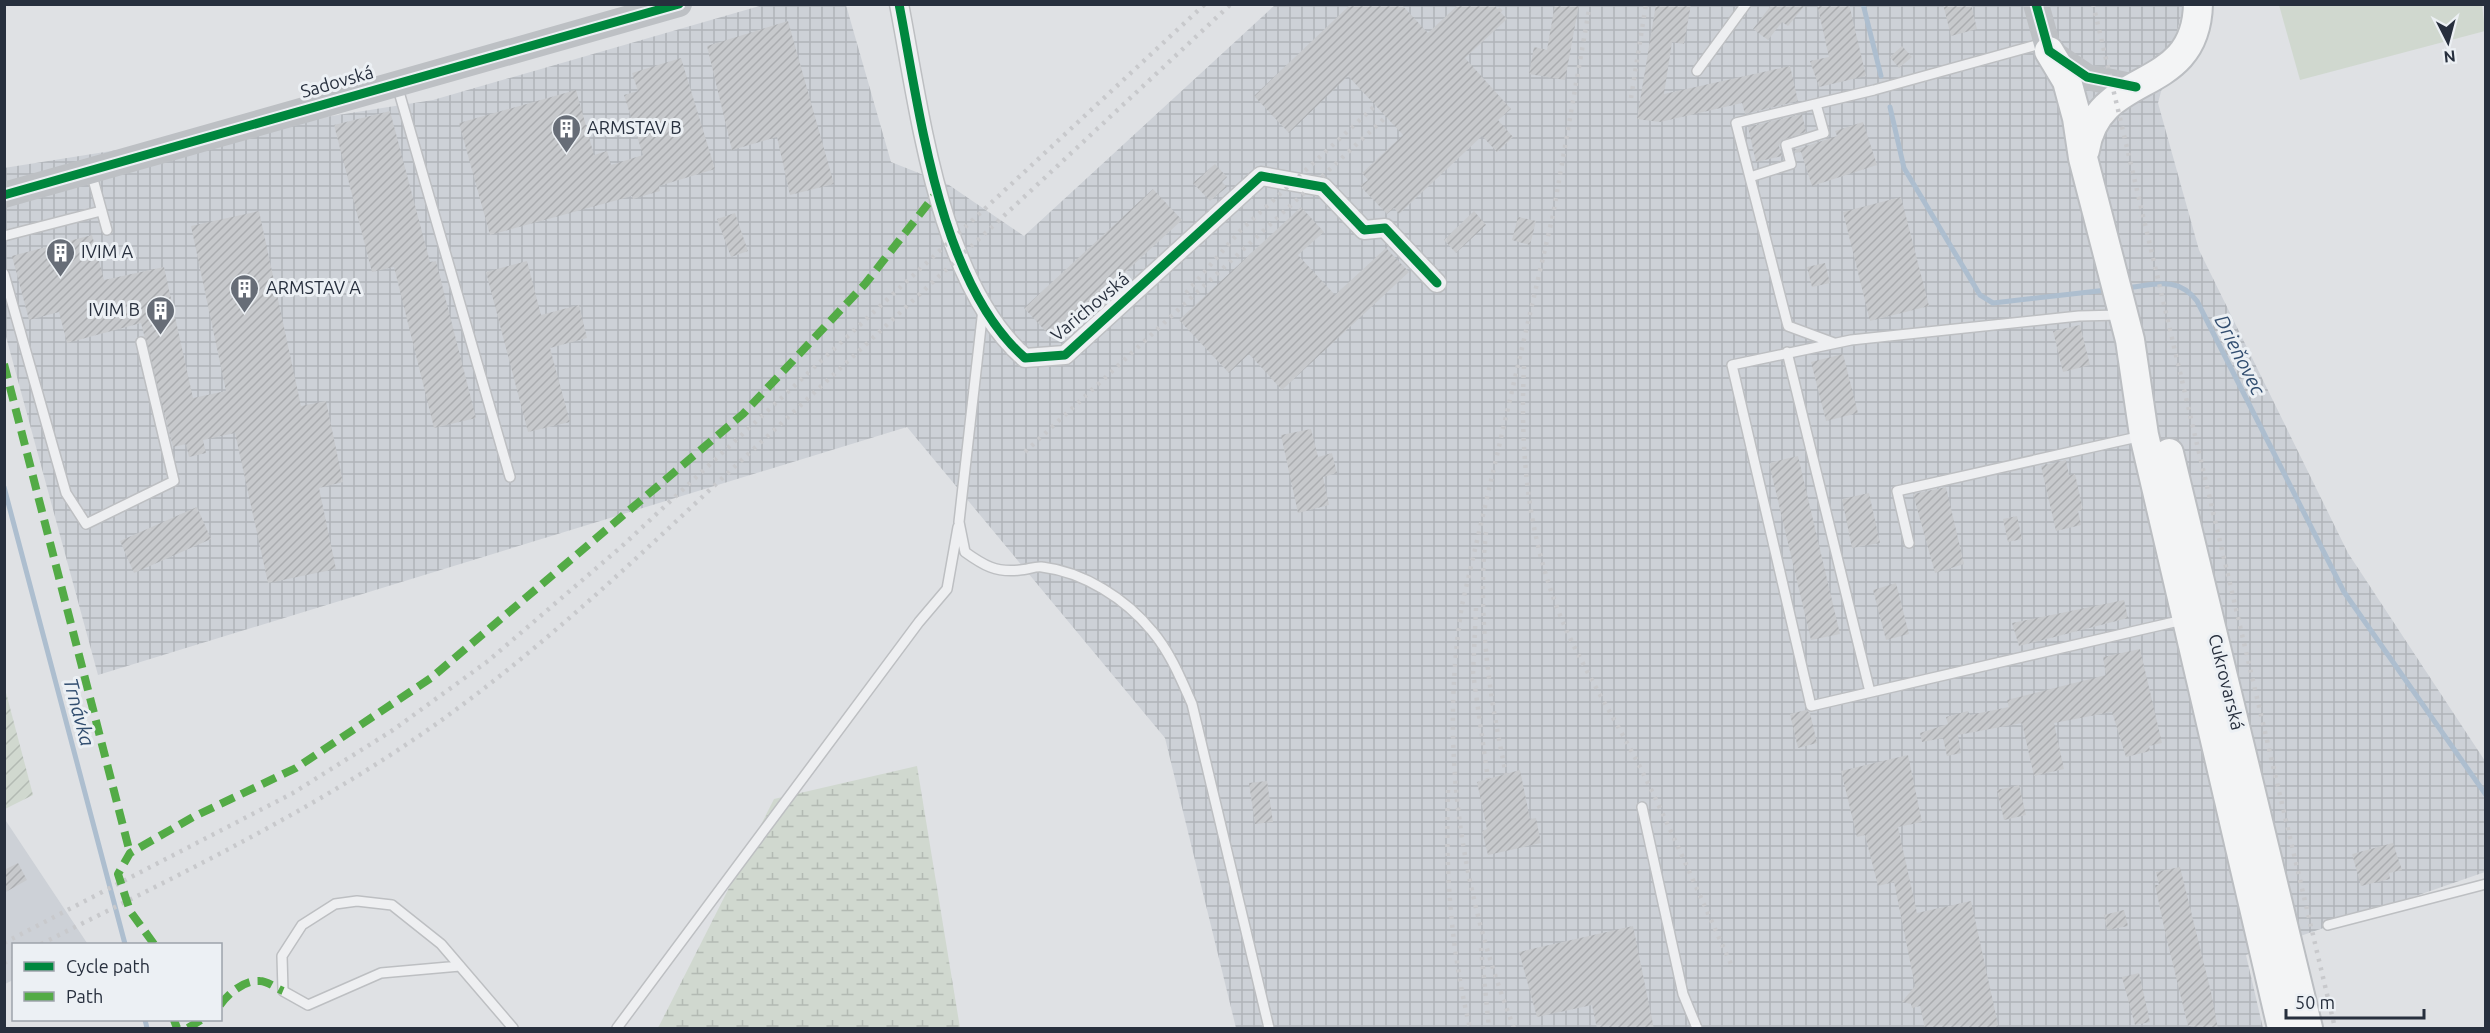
<svg xmlns="http://www.w3.org/2000/svg" width="2490" height="1033" viewBox="0 0 2490 1033" font-family="Ubuntu,sans-serif">
<style>
.built{fill:#cdd1d7}
.industrial{fill:url(#industrial-grid)}
.grass{fill:#d0d8cf}
.wetland{fill:url(#wetland-marsh)}
.garden{fill:url(#garden-furrows)}
.lines{fill:none;stroke-linecap:round;stroke-linejoin:round}
.stream{stroke:#adbecf;stroke-width:5}
.building{fill:url(#building-hatch)}
.lane-casing{stroke:#bdbfc2;stroke-width:12}
.street-casing{stroke:#bdbfc2;stroke-width:21}
.primary-casing{stroke:#bbbec2;stroke-width:32}
.lane{stroke:#eeeff1;stroke-width:9}
.street{stroke:#eeeff1;stroke-width:18}
.secondary{stroke:#bdc0c4;stroke-width:26}
.primary{stroke:#f3f4f5;stroke-width:28}
.rail{stroke:#c8c9cc;stroke-width:4.5;stroke-dasharray:3 6;stroke-linecap:butt}
.quiet{stroke:#53ab46;stroke-width:8;stroke-dasharray:15 8;stroke-linecap:butt}
.cycleway-casing{stroke:#ecf0f4;stroke-width:13}
.cycleway{stroke:#00873e;stroke-width:9}
.labels{text-anchor:middle;stroke-width:6;stroke-linejoin:round;paint-order:stroke}
.street-label{font-size:18px;fill:#272f3d;stroke:#ecf0f4}
.poi-label{font-size:18px;fill:#272f3d;stroke:#ecf0f4;text-anchor:start}
.water-label{font-size:20px;font-style:italic;fill:#324e70;stroke:#ecf0f4}
</style>
<defs>
<pattern id="industrial-grid" width="8" height="8" patternUnits="userSpaceOnUse" patternTransform="scale(1.5)"><rect width="8" height="8" fill="#cdd1d7"/><path d="M0 4h8M4 0v8" fill="none" stroke="#b0b4b9"/></pattern>
<pattern id="wetland-marsh" width="20" height="14" patternUnits="userSpaceOnUse" patternTransform="scale(1.5)"><rect width="20" height="14" fill="#d0d8cf"/><path d="M1 5h8M5 5V1M11 12h8M15 12V8" fill="none" stroke="#b3bab3"/></pattern>
<pattern id="garden-furrows" width="10" height="10" patternUnits="userSpaceOnUse" patternTransform="scale(1.5)"><rect width="10" height="10" fill="#d0d8cf"/><path d="M-1 1l2-2M0 10L10 0M9 11l2-2" fill="none" stroke="#b3bab3"/></pattern>
<pattern id="building-hatch" width="6" height="6" patternUnits="userSpaceOnUse" patternTransform="scale(1.5)"><rect width="6" height="6" fill="#c7c9cc"/><path d="M-1 1l2-2M0 6l6-6M5 7l2-2" fill="none" stroke="#abadb0"/></pattern>
</defs>
<rect width="100%" height="100%" fill="#dfe1e4"/>
<path class="built" d="M4,818L87,943L14,944L13,980L5,984Z"/>
<path class="industrial" d="M763,5H846L891,162L949,185L1024,236L1275,5H2184L2158,103L2199,250L2348,553L2485,761V872L2246,955L2263,1028H1236L1165,738L907,427L98,675L5,333L4,168L433,100Z"/>
<path class="grass" d="M2279,5H2482L2485,31L2300,80Z"/>
<path class="wetland" d="M917,766L960,1028H658L774,799Z"/>
<path class="garden" d="M4,685L33,795L5,809H4Z"/>
<g class="lines">
<path class="stream" d="M1863,4L1881,76
M1890,107L1904,168L1980,295L1993,303L2107,290
M2125,288C2154,285 2177,275 2197,301L2344,592L2486,795
M4,487L125,944
M145,1020L147,1028"/>
</g>
<path class="building" d="M1351,4H1401L1428,33L1459,4H1493L1507,19L1465,58L1511,109L1498,120L1513,137L1497,152L1482,136L1399,214L1394,208L1387,214L1360,186L1368,180L1362,173L1403,135L1348,76L1289,133L1254,96Z
M1555,4H1579L1565,80L1529,74L1534,47L1547,50Z
M1656,4H1691L1684,44L1672,42L1664,94L1790,66L1798,101L1745,114L1742,103L1660,122L1637,119Z
M1772,4H1806L1788,26L1782,22L1768,40L1753,29Z
M1817,4H1849L1866,76L1819,87L1810,61L1829,57Z
M1943,4H1971L1977,29L1951,36Z
M788,21L834,184L790,195L777,137L732,150L707,46Z
M1902,46L1912,57L1899,68L1890,57Z
M681,58L715,169L659,186L660,191L633,199L632,196L490,235L459,123L576,90L594,155L607,151L611,165L643,155L624,95L638,91L632,73Z
M390,111L430,262L436,261L476,418L434,428L394,267L372,272L334,125Z
M1802,114L1806,132L1782,140L1779,146L1782,156L1756,162L1748,127Z
M1863,122L1877,165L1812,186L1801,152L1795,153L1794,150L1837,136L1835,131Z
M1215,164L1227,177L1222,182L1227,187L1210,201L1193,183Z
M1153,189L1182,220L1053,339L1024,308Z
M1901,197L1929,306L1870,321L1843,212Z
M1301,207L1324,232L1298,255L1335,295L1386,248L1409,272L1282,390L1249,354L1229,373L1179,320Z
M259,211L301,406L326,401L343,482L319,488L336,569L268,583L235,433L203,440L206,453L189,457L186,444L173,447L141,323L67,343L59,312L29,320L12,256L92,235L104,280L164,267L193,398L226,391L191,226Z
M1474,211L1486,225L1456,253L1444,240Z
M735,213L748,251L731,257L717,219Z
M1518,217L1536,221L1530,245L1512,240Z
M527,261L541,315L579,305L587,338L550,348L570,422L528,432L486,272Z
M1825,263L1830,283L1812,287L1807,267Z
M2080,325L2090,365L2063,372L2053,331Z
M1843,354L1858,413L1826,421L1811,362Z
M1311,429L1318,457L1332,453L1337,473L1323,477L1329,505L1298,513L1281,435Z
M1798,456L1840,634L1811,640L1769,463Z
M2066,460L2069,475L2075,474L2083,510L2078,511L2081,525L2056,531L2041,466Z
M1946,487L1964,564L1935,573L1913,494Z
M1869,493L1880,543L1852,548L1842,499Z
M197,507L211,539L134,573L120,541Z
M2017,516L2022,539L2008,542L2003,519Z
M1896,583L1909,634L1886,640L1873,590Z
M2124,600L2128,618L2019,646L2012,623Z
M2140,649L2162,743L2149,746L2150,751L2126,757L2112,712L2054,723L2064,769L2034,776L2022,723L1958,735L1961,753L1947,756L1943,738L1922,742L1920,733L1948,724L1946,717L1968,711L1970,715L2009,707L2007,700L2106,675L2103,657Z
M1806,710L1810,713L1817,743L1798,748L1790,714Z
M1908,755L1922,822L1898,827L1917,913L1971,901L1999,1029H1925L1920,1006L1912,1008L1911,1004L1902,1002L1915,986L1894,882L1878,886L1865,835L1857,837L1841,771Z
M1520,770L1530,819L1536,818L1541,843L1488,855L1482,831L1487,829L1477,782Z
M1267,781L1273,822L1255,824L1249,783Z
M2019,785L2026,815L2004,820L1997,790Z
M2393,843L2402,870L2389,873L2390,879L2361,886L2352,854Z
M18,863L27,880L4,893V870Z
M2180,867L2211,992L2218,1029L2188,1026L2166,936L2155,885H2159L2156,872Z
M2124,910L2128,926L2107,930L2104,915Z
M1633,926L1654,1029H1597L1592,1005L1537,1017L1519,952Z
M2139,973L2150,1022L2135,1025L2122,977Z"/>
<g class="lines">
<defs>
<path id="lane" d="M1697,71L1746,4
M397,85L510,477
M91,172L107,230
M1750,177L1791,164L1786,145L1824,133L1816,104
M4,236L101,211
M4,274L66,493L86,524L174,481L141,342
M983,309L959,522L965,552C983,565 996,573 1020,570C1027,570 1035,566 1042,567C1084,572 1126,599 1152,631C1170,652 1181,679 1192,704L1269,1028
M2120,315L2079,316L1851,340L1732,365L1811,706L2183,620
M1834,343L1788,326L1736,123L1874,90L2044,43
M1787,352L1870,692
M1909,543L1897,491L2142,436
M1642,807L1683,994L1697,1028
M2328,925L2486,884
M460,966L381,973L308,1005L283,991L282,956L302,925L335,904L357,901L392,905L441,944L513,1028
M617,1028L919,622L947,589L958,527"/>
<path id="street" d="M899,4C920,112 939,283 1025,358L1065,355L1261,176L1323,187L1364,230L1385,228L1437,283"/>
<path id="primary" d="M2049,51L2067,81L2077,118L2083,158L2130,340L2144,435L2282,1028
M2085,150C2098,67 2196,97 2198,4
M2169,453L2308,1028"/>
</defs>
<use href="#lane" class="lane-casing"/>
<use href="#street" class="street-casing"/>
<use href="#primary" class="primary-casing"/>
<use href="#lane" class="lane"/>
<use href="#street" class="street"/>
<path class="secondary" d="M2036,4L2049,51L2087,77L2136,87
M4,195L679,4"/>
<use href="#primary" class="primary"/>
<path class="rail" d="M2093,4L2335,1028
M1499,11L1506,4
M1631,98L1646,4
M1186,293L1240,231L1376,105
M1524,366C1519,465 1531,564 1578,654C1598,693 1621,730 1641,769C1673,833 1701,899 1731,964
M1025,452L1387,116
M1486,532C1477,614 1489,694 1506,774
M1476,608L1473,673L1488,779
M1448,790C1445,871 1451,950 1470,1028
M4,943L293,793L393,730L488,661L621,547L1205,4
M41,944C173,878 307,814 429,729C553,642 660,535 771,433C924,290 1078,147 1231,4
M1481,948L1489,1028
M4,963L14,958
M1514,1028C1461,891 1439,751 1462,605L1553,215L1590,4"/>
<path class="quiet" d="M4,364L130,853
M154,944L130,911L118,874L130,853L193,817L296,768L431,678L743,414L865,284L938,191
M220,1005C229,993 244,980 260,981C267,981 276,988 283,991
M174,1020L177,1028
M188,1028L201,1020"/>
<defs>
<path id="cycleway" d="M899,4C920,112 939,283 1025,358L1065,355L1261,176L1323,187L1364,230L1385,228L1437,283
M2036,4L2049,51L2087,77L2136,87
M4,195L679,4"/>
</defs>
<use href="#cycleway" class="cycleway-casing"/>
<use href="#cycleway" class="cycleway"/>
</g>
<defs>
<symbol id="building-pin" viewBox="-11 -11 22 30"><path d="M0 17L-7.5 6A9.5 9.5 0 1 1 7.5 6Z" fill="#676d77" stroke="#ecf0f4"/><path d="M-4-6H4V6H1V3H-1V6H-4ZM-2.5-4.3h1.7v1.8h-1.7ZM.8-4.3h1.7v1.8H.8ZM-2.5-1h1.7V.8h-1.7ZM.8-1h1.7V.8H.8Z" fill="#fff"/></symbol>
</defs>
<g fill-rule="evenodd">
<use href="#building-pin" x="550" y="112" width="33" height="45"/>
<use href="#building-pin" x="44" y="236" width="33" height="45"/>
<use href="#building-pin" x="228" y="272" width="33" height="45"/>
<use href="#building-pin" x="144" y="294" width="33" height="45"/>
</g>
<g class="labels">
<g class="street-label">
<text transform="translate(337 82) rotate(-16)" y="6">Sadovská</text>
<text transform="translate(1090 307) rotate(-40)" y="6">Varichovská</text>
<text transform="translate(2226 682) rotate(76)" y="6">Cukrovarská</text>
</g>
<g class="poi-label">
<text x="587" y="134">ARMSTAV B</text>
<text x="81" y="258">IVIM A</text>
<text x="266" y="294">ARMSTAV A</text>
<text x="140" y="316" text-anchor="end">IVIM B</text>
</g>
<g class="water-label">
<text transform="translate(2240 355) rotate(63)" y="7">Drieňovec</text>
<text transform="translate(79 712) rotate(75)" y="7">Trnávka</text>
</g>
</g>
<rect width="2490" height="1033" fill="none" stroke="#272f3d" stroke-width="12"/>
<rect x="12" y="943" width="210" height="78" fill="#ecf0f4" stroke="#9da3ab" stroke-width="1.5"/>
<rect x="24" y="962" width="30" height="9" fill="#00873e" stroke="#9da3ab" stroke-width="1.5"/>
<text x="66" y="973" font-size="18" fill="#272f3d">Cycle path</text>
<rect x="24" y="992" width="30" height="9" fill="#53ab46" stroke="#9da3ab" stroke-width="1.5"/>
<text x="66" y="1003" font-size="18" fill="#272f3d">Path</text>
<g transform="translate(2448 42) rotate(174)" stroke="#ecf0f4" stroke-width="4.5" paint-order="stroke">
<path d="M0-4.5L10 22L0 15L-10 22Z" fill="#272f3d"/>
<text y="-9" font-size="16" font-weight="bold" text-anchor="middle" fill="#272f3d">N</text>
</g>
<path d="M2286 1009v9h138v-9" fill="none" stroke="#272f3d" stroke-width="3"/>
<text x="2295" y="1009" font-size="18" fill="#272f3d" stroke="#ecf0f4" stroke-width="4.5" paint-order="stroke">50 m</text>
</svg>
